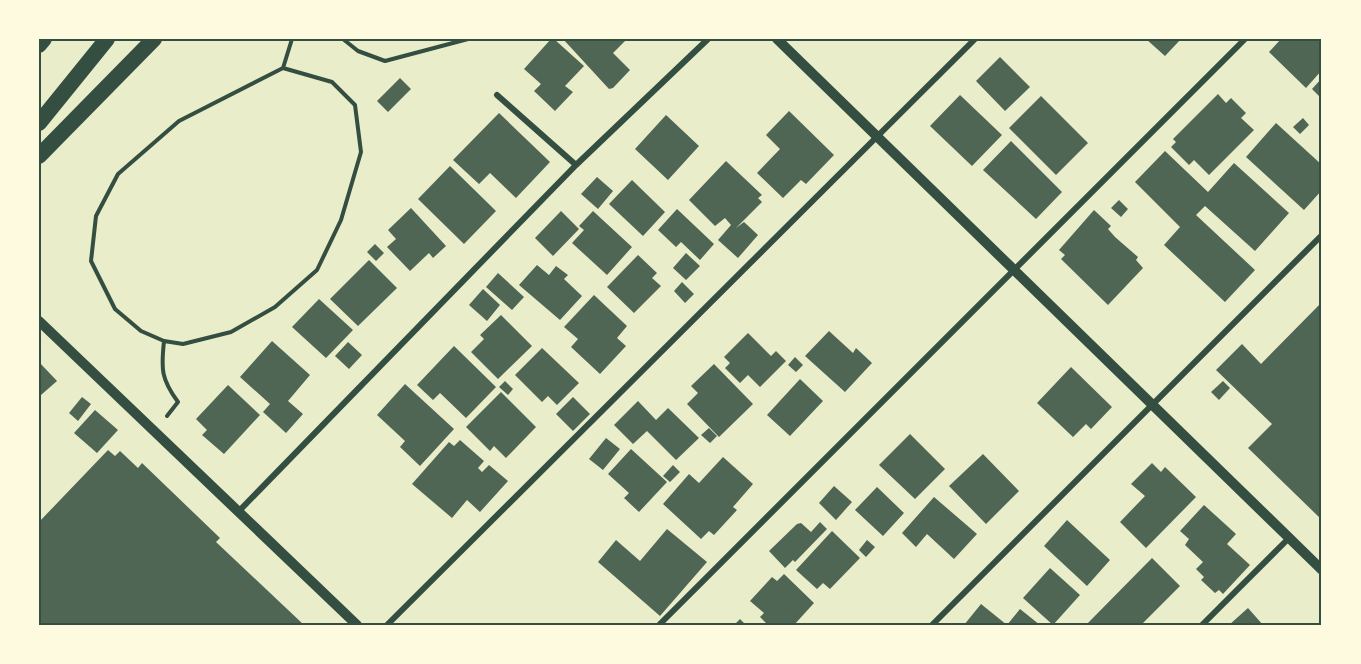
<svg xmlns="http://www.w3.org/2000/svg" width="1361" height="664" viewBox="0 0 1361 664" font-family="'Titillium Web',sans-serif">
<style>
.building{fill:#4f6655}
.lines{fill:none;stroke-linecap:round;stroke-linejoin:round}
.path{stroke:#344e41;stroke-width:4}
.minor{stroke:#344e41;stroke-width:6}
.tertiary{stroke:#344e41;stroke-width:10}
.trunk{stroke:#344e41;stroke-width:16}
.neatline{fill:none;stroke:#344e41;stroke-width:2}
</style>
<rect width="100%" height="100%" fill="#e9edc9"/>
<path class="building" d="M551,39H554L584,66L565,86L573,92L555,111L534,91L541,84L524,69Z
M563,39H627L613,53L630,70L613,88L609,89Z
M1146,39H1181L1165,56Z
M1281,39H1322V70L1306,88L1269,52Z
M1000,57L1030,87L1005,111L976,81Z
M400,78L411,89L388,112L377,101Z
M1322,78V99L1312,89Z
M1218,94L1226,103L1231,98L1246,113L1241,118L1254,130L1209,175L1194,160L1189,165L1171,147L1176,142L1173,139Z
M960,95L1002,135L972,166L930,126Z
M1041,96L1088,143L1056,175L1009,128Z
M789,111L834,155L806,184L801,180L783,198L757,173L780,149L766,135Z
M499,113L550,162L516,198L490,173L479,184L453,160Z
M666,115L699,146L668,180L635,149Z
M1303,118L1309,125L1300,134L1293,127Z
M1276,123L1322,165V190L1304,210L1246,157Z
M1011,141L1062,192L1036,219L983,170Z
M1165,151L1208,192L1234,163L1289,213L1255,251L1205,206L1196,215L1255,270L1225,302L1164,245L1180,227L1135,182Z
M726,161L762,195L758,198L762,202L736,228L744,222L758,235L738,258L718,240L731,225L725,218L715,226L689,200Z
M450,166L496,211L464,244L418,199Z
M597,177L613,191L598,209L581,194Z
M632,180L665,212L643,236L609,204Z
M1119,200L1128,209L1121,217L1111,208Z
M411,208L446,246L433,258L429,253L410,271L387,247L396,239L388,230Z
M677,209L714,244L700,260L681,242L676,247L658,230Z
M1094,210L1111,226L1108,229L1115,237L1138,257L1136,260L1143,268L1108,305L1061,259L1065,255L1059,250Z
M561,211L579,229L553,256L535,238Z
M593,211L632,247L607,275L572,243L584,230L579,226Z
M375,244L384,253L376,261L367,252Z
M686,253L700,266L686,280L673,268Z
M638,255L657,273L652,278L661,286L634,313L607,287Z
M369,260L397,288L358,326L330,299Z
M537,265L549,275L556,266L568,275L564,279L582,296L560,320L519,285Z
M498,273L524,297L512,310L486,287Z
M682,282L694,294L685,303L674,291Z
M483,289L500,305L487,321L469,305Z
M594,295L627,326L617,338L626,346L600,374L571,347L578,339L564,327Z
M319,299L353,330L326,358L292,327Z
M1322,302V520L1248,448L1272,424L1216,370L1242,344L1261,364Z
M501,315L532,346L498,379L471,352L484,339L480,335Z
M829,331L853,353L856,348L872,363L845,392L805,356Z
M748,333L771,356L776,351L786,361L760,387L748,375L740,383L725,368L730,363L724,357Z
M272,341L310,375L288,401L303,414L286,433L263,412L270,404L240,377Z
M348,342L362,355L349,369L335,356Z
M454,346L496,387L466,418L440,393L433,400L417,385Z
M542,348L579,383L557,405L548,396L542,402L515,375Z
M795,357L803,365L796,372L788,365Z
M39,362L57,381L41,395L39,393Z
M714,364L753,404L719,437L687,404L698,393L691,386Z
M1071,367L1112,407L1091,429L1086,424L1073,437L1037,403Z
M800,379L823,401L790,436L767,415Z
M505,381L513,389L508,395L499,387Z
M1223,381L1230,388L1219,400L1211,392Z
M405,384L454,429L420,466L400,447L405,441L377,415Z
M228,385L260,415L224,454L202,435L207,430L196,419Z
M501,392L536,427L506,458L494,446L490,451L466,427Z
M82,397L91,404L78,421L69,413Z
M573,397L590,414L573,431L556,414Z
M638,401L656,420L668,408L699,438L676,460L647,431L633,444L614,425Z
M95,410L118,430L97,453L74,433Z
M709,428L717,436L710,443L701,435Z
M910,434L945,469L915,499L879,465Z
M606,438L620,449L603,470L589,459Z
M460,440L484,461L478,468L482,472L489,465L508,481L480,512L467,500L452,518L412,484L449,442L454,446Z
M631,449L667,482L639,512L624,498L629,493L608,474Z
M108,450L115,456L120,451L138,468L142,463L220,538L216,542L304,625H39V522Z
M983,454L1019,491L986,524L949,486Z
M723,457L753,484L733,507L737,510L714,535L709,531L701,539L663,504L689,474L699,483Z
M1152,463L1161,472L1165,467L1196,497L1146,548L1120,522L1145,496L1131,484Z
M673,465L680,472L670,482L663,476Z
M834,486L852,502L836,520L819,503Z
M877,487L904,513L883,536L855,510Z
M934,497L977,534L954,559L927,534L916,547L902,533Z
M1204,505L1236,534L1227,544L1250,565L1223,594L1219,590L1215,593L1201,580L1204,577L1196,569L1203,562L1185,545L1189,539L1180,531Z
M1067,520L1110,560L1087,586L1044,546Z
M820,522L827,529L795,562L793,560L785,568L769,551L797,524L801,523L811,532Z
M667,529L707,562L660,616L598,562L616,540L640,561Z
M832,531L860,558L830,589L823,583L817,589L796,570Z
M867,540L875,547L866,557L859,550Z
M1152,558L1180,586L1141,625H1086Z
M1050,568L1080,595L1053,625L1023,598Z
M784,574L814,603L794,625H768L760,617L764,613L750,601L772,577L777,581Z
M981,604L1007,625L1020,609L1040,625H964Z
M1248,608L1263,625H1229Z
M740,619L746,625H734Z"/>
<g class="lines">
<path class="path" d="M343,39L358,51L385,61L468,39
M283,68L332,82L355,105L361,152L341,220L317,270L275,307L231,332L183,344L164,341L141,331L115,309L91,261L96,216L118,174L179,121Z
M283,68L292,39
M164,341C161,369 161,379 178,402L167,416"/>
<path class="minor" d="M497,95L576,165
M239,511L576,165L708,39
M387,625L975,39
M659,625L1245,39
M932,625L1322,235
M1202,625L1289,538"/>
<path class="tertiary" d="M777,39L1322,570
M39,321L357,625"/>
<path class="trunk" d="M39,45L44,39
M39,123L107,39
M39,156L154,39"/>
</g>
<rect width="1361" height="664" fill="none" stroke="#fefae0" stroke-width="81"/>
<rect x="40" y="40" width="1280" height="584" class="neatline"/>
</svg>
